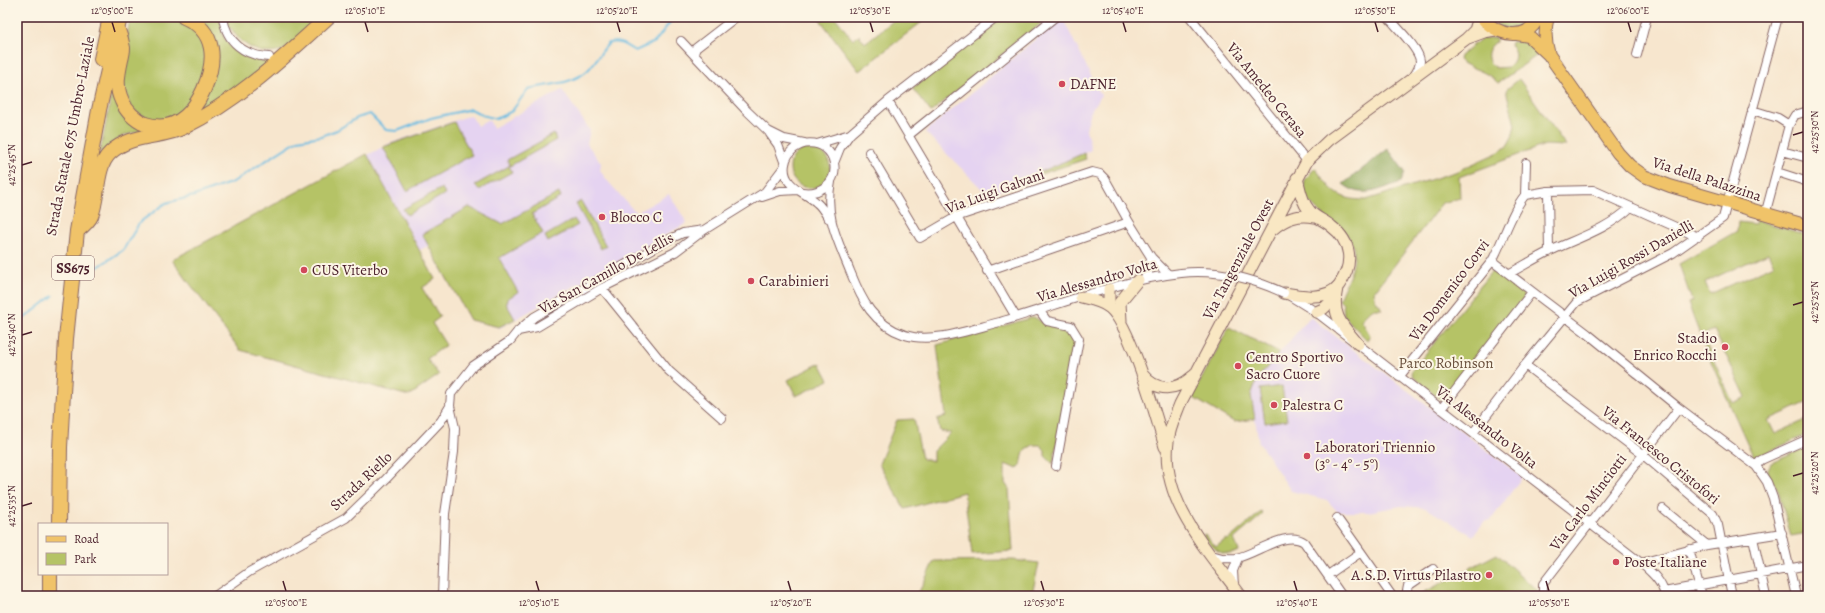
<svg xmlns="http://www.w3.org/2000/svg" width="1825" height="613" viewBox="0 0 1825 613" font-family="Alegreya,serif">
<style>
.built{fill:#e5d3f1}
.green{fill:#b5c366;stroke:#807148;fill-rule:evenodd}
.forest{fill:#90a95b;stroke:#6d6443}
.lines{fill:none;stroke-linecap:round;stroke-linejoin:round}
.stream{stroke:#65bbe2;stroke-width:2}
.street-casing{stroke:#876564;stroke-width:10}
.secondary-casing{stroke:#876564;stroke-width:13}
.primary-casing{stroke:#876564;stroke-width:14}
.highway-casing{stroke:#876564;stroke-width:16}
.street{stroke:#fff;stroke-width:8}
.secondary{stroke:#f9e7c3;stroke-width:11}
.primary{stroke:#f0c369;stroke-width:12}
.highway{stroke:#f0c369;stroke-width:14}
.street-bridge-casing{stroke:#876564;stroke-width:10;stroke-linecap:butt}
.street-bridge{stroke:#fff;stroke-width:8}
.ticks{fill:none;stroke:#4a1f2b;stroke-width:1.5}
.poi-dot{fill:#d1495b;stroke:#fcf5e5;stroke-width:1.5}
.labels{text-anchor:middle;stroke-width:4;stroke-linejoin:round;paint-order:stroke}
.shield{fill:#fcf5e5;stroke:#7f5f63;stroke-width:1}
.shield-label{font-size:14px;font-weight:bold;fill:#4a1f2b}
.poi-label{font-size:15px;fill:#4a1f2b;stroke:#fcf5e5;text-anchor:start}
.street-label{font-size:15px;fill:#4a1f2b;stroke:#fcf5e5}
.park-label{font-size:15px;fill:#6a503d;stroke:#fcf5e5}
.neatline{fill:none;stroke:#4a1f2b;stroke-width:1.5}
.ticks-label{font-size:10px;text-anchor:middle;fill:#4a1f2b}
</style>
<rect width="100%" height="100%" fill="#fcf5e5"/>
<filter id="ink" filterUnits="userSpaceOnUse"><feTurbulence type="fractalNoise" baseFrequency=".025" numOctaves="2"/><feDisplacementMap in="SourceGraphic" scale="8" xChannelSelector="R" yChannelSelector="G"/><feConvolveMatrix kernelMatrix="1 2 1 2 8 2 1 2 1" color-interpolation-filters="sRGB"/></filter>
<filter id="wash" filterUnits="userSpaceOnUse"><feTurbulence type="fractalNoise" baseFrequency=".012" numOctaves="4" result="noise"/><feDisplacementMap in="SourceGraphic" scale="16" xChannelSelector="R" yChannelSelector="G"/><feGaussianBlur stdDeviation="0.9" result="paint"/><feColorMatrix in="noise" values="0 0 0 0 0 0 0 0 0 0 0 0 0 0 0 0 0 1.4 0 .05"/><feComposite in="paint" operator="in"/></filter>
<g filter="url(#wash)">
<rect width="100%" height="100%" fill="#f7e6ce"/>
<path class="built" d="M1062,17L1101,96L1091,111L1086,129L1091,150L989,196L925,132Z
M562,90L590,130L587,144L601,163L600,170L605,178L636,213L669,194L687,223L500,328L470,320L428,246L420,250L368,155L388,144L471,115L477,126L489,120L493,128Z
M1310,317L1522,477L1491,520L1484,522L1473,536L1426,508L1401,506L1368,512H1338L1327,500L1291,491L1259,443L1251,395L1258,378Z"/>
<path class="green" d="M191,17H320C309,27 297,41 285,49C265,60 240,45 231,28L222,33C231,53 248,61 269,62L250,79L196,115L215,65Z
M818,17H835L853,40L859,35L865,43L898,17H920L923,21L859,71Z
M1003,17H1041L1044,21L931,112L912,88Z
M1490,17H1532C1522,31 1500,33 1490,17Z
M174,18L181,20L194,28L206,50L207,64L195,99L179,117L153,121L131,109L120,78L130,19Z
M1482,38H1496V42C1485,49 1485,62 1496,68L1508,67C1516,61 1517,53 1511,45L1512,42C1523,41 1537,42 1536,56L1498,83C1485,69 1471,70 1459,60L1460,56Z
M1519,79L1566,146L1545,145L1459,177L1460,198L1442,203L1374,292L1376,301L1383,309H1372L1361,320L1370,335L1367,340L1344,316L1343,304L1339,300C1344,285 1354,272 1354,256C1356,220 1297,216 1305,180L1315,168C1332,190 1336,200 1366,200L1455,172L1499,152L1507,146L1512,137L1515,125L1506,90Z
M112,93L149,128L123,136L100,153Z
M454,122L472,155L407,191L383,147Z
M554,134L556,140L510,166L507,160Z
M790 168a20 20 0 1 1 40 0a20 20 0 1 1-40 0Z
M1084,153L1086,159L1020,181Z
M367,154L435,279L422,288L440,317L432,323L446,345L427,359L439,375L409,396L240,350L172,260Z
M509,166L512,172L479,190L475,185Z
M442,188L445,194L407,215L403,209Z
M559,193L561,197L532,214L543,233L499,258L518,292L507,299L508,302L506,303L515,319L499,327L470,320L422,234L469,207L502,224Z
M581,201L606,246L601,249L576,204Z
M574,219L578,225L548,242L545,236Z
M1756,220L1807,235L1808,402L1768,420L1775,434L1808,419V434L1754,458C1731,407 1707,356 1688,303L1692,301L1679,264L1737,231L1738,222L1755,224ZM1768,253L1774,265L1710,294L1705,282ZM1714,330L1746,397L1733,403L1702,335Z
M1491,272H1497L1523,291L1524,298L1444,400L1439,398L1413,377L1411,372Z
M1034,317L1045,324L1067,327L1076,340L1053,464L1045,456V450L1040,445H1033L1024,451L1021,465L1017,469L1005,464V483L1009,489L1013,551L972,554L964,492L905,509L879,464L897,420L914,419L922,459L933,461V451L951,433L940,431L937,419L946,416L937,345Z
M1229,327L1279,353L1258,378L1251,395L1255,419L1234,422L1192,397Z
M820,363L829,380L796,396L788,380Z
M1282,386L1287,420L1265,423L1260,389Z
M1808,447V533L1791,536L1778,490L1768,474V469L1771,463Z
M1261,512L1263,514L1234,539L1239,551C1223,560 1211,547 1203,535L1205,534L1216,547L1226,539L1228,540Z
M1497,554L1543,596H1417Z
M1013,560L1039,563L1033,590L1029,596H917L934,561Z"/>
<path class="forest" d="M1388,149L1405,172L1401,182C1380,189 1363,200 1343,184Z"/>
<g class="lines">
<path class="stream" d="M98,267L123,250L140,222L166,203L194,196L233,182L298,140L321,136L337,130L357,118L370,114L386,130L397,131L431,118L471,109L482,115L496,119L512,111L528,89C547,84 572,85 588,70C596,62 601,51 609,43C620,40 626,46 635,51L655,42L674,17
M17,324L53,296"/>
</g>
</g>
<g filter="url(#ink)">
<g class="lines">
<defs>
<path id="street" d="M223,17C226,42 245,56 269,57
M1190,17L1307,161
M1388,17C1396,27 1419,48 1420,61C1420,67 1417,71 1414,76
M681,41L745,109L768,131L784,139L804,143
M694,53L696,48L736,17
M1637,55L1647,17
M888,101L1016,317
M1752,110L1778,118L1789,125L1765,215
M1789,125L1795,115L1808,111
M770,134L778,145L785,164
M909,135L1055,17
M817,144L850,134
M1782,151L1808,158
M869,152L920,238L956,217L1092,172L1100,174L1105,179L1129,222L1151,257L1168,274
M834,163L840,148L850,134L888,101L996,17
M1777,172L1808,182
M831,182C824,215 838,241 850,271C862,301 873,324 905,335C933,344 972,329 1000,322C1059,305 1120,280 1181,273
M1548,191L1549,252
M802,192C819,195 838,183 834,163C829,136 790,137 785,164C781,186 805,192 817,203C822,207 825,213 828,218
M1525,195L1526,163
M762,197L780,191L798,190
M1492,261L1588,334L1679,408L1756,466L1767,482L1773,498L1796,596
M987,271L1129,222
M1510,273C1523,266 1536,258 1550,251C1578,238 1608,229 1631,207
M1144,279L1150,268L1151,257
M602,288L669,371L722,418
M1290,296L1316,312L1641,563C1652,573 1662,581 1665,596
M1039,310L1047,321L1071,326L1079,339L1056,466
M518,331L537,327L602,288L675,252L704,230L765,192L784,167
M1525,365L1642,454L1713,514L1718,525L1732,596
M1399,377L1492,261C1504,239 1510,214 1525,195L1548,191L1593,190L1698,237
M1441,409L1532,292
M1473,433L1525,365L1577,302L1673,253L1723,218L1778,17
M1756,466L1761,460L1808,439
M1663,509L1707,545
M1337,518L1392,596
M1753,538L1766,596
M1689,549L1702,596
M1211,555C1219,558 1227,559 1236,558C1255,555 1286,529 1304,542L1342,596
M1641,563L1707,545L1782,533
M1328,575L1361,552
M1234,586L1233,571L1238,558
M1664,592L1808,565
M215,596L249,572L346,518L386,479L441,421L450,406L451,394L473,366L510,341L518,331L534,317L668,240L683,233L704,230
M442,596L445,514L454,452L455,428L450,406
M1406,596L1408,586L1433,569
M1548,596L1543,591V584L1679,408"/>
<path id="secondary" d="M1468,38L1484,32L1495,30
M1273,229C1286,218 1298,214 1315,217
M1337,288C1331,315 1341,324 1358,344
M1284,293C1300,296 1327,301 1339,285C1354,264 1352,242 1331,226C1324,220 1315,218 1309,210C1301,201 1300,189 1297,178
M1081,297C1090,299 1103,302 1110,308C1130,325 1157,419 1165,447
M1109,307V289
M1316,312L1323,309L1334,299
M1121,321L1120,302L1138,280
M1142,374C1157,393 1176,391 1193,376
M1241,596C1209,552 1160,501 1168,442C1169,429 1175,417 1180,404L1307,161L1329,140L1466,39L1475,30L1479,17"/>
<path id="primary" d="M1482,17C1495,36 1528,43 1538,17
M1548,17C1544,30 1545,42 1549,55
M1517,34L1529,36L1549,55L1618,153L1630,166L1644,176L1670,186L1808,226"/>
<path id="highway" d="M118,30C120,35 122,42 123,48C123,51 122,56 121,60C118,74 115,87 122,101C126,111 135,120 145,124C175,134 193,114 204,89C216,61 217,31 184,17
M101,59L110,17
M77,231C82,227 89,221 91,216C99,196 95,167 110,153C131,133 160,139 184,127C238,101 284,57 328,17
M59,524L60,447L66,339L77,231L99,110L120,17
M50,574V596"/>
</defs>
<use href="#street" class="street-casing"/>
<use href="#secondary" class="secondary-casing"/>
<use href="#primary" class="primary-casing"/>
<use href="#highway" class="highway-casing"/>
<use href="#street" class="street"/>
<use href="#secondary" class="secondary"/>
<use href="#primary" class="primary"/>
<use href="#highway" class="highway"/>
<defs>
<path id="street-bridge" d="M1181,273C1217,269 1251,278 1284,293"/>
</defs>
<use href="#street-bridge" class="street-bridge-casing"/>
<use href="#street-bridge" class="street-bridge"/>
</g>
</g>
<path class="ticks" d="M112,22L115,32M365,22L368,32M617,22L620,32M870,22L873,32M1123,22L1126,32M1375,22L1378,32M1628,22L1631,32M1793,135L1803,132M22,165L32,162M1793,305L1803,302M22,335L32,332M1793,476L1803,473M22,506L32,503M283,581L286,591M536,581L539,591M788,581L791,591M1041,581L1044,591M1294,581L1297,591M1546,581L1549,591"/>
<g class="poi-dot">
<circle cx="1062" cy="84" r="4"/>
<circle cx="602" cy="217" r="4"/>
<circle cx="304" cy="270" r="4"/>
<circle cx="751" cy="281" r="4"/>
<circle cx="1725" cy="347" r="4"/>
<circle cx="1238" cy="366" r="4"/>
<circle cx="1274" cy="405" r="4"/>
<circle cx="1307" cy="456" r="4"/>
<circle cx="1616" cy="562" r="4"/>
<circle cx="1489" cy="575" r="4"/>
</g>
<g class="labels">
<rect class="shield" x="52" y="256" width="42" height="24" rx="3"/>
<g class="shield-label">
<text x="73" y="273">SS675</text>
</g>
<g class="poi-label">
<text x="1070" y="89">DAFNE</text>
<text x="610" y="222">Blocco C</text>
<text x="312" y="275">CUS Viterbo</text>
<text x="759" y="286">Carabinieri</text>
<text x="1717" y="343" text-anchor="end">Stadio<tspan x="1717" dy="17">Enrico Rocchi</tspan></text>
<text x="1246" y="362">Centro Sportivo<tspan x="1246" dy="17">Sacro Cuore</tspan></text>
<text x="1282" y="410">Palestra C</text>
<text x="1315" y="452">Laboratori Triennio<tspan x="1315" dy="17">(3° - 4° - 5°)</tspan></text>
<text x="1624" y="567">Poste Italiane</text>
<text x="1481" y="580" text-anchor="end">A.S.D. Virtus Pilastro</text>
</g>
<g class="street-label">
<text transform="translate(1267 90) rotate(51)" y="5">Via Amedeo Cerasa</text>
<text transform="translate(70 136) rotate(-79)" y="5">Strada Statale 675 Umbro-Laziale</text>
<text transform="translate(1707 179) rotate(18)" y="5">Via della Palazzina</text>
<text transform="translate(995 191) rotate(-20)" y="5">Via Luigi Galvani</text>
<text transform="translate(1238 259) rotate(-62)" y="5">Via Tangenziale Ovest</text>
<text transform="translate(1631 259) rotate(-30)" y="5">Via Luigi Rossi Danielli</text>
<text transform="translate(606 273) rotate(-29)" y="5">Via San Camillo De Lellis</text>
<text transform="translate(1097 280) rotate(-16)" y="5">Via Alessandro Volta</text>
<text transform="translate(1449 290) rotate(-53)" y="5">Via Domenico Corvi</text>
<text transform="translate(1487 427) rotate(38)" y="5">Via Alessandro Volta</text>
<text transform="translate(1661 455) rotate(39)" y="5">Via Francesco Cristofori</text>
<text transform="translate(361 481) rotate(-43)" y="5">Strada Riello</text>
<text transform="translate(1588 502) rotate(-53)" y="5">Via Carlo Minciotti</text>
</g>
<g class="park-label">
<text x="1446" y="368">Parco Robinson</text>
</g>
</g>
<rect width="1825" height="613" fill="none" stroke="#fcf5e5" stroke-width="44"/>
<rect x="38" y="523" width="130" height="52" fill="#fcf5e5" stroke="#b59f9b"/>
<rect x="46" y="536" width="20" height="6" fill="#f0c369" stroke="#b59f9b"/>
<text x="74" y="543" font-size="12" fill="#4a1f2b">Road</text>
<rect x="46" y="553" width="20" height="12" fill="#b5c366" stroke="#b59f9b"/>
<text x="74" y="563" font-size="12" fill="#4a1f2b">Park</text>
<rect x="22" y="22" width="1781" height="569" class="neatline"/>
<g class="ticks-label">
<text x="112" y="14">12°05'00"E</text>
<text x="365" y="14">12°05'10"E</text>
<text x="617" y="14">12°05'20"E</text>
<text x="870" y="14">12°05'30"E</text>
<text x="1123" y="14">12°05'40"E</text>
<text x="1375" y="14">12°05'50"E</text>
<text x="1628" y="14">12°06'00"E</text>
<text transform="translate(1814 132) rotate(-90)" y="4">42°25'30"N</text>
<text transform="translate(11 165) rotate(-90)" y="4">42°25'45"N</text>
<text transform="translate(1814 302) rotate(-90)" y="4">42°25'25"N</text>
<text transform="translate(11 335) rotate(-90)" y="4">42°25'40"N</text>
<text transform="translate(1814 473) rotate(-90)" y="4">42°25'20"N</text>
<text transform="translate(11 506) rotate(-90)" y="4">42°25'35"N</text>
<text x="286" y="606">12°05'00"E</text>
<text x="539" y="606">12°05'10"E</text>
<text x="791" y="606">12°05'20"E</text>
<text x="1044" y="606">12°05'30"E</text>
<text x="1297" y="606">12°05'40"E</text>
<text x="1549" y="606">12°05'50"E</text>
</g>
</svg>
